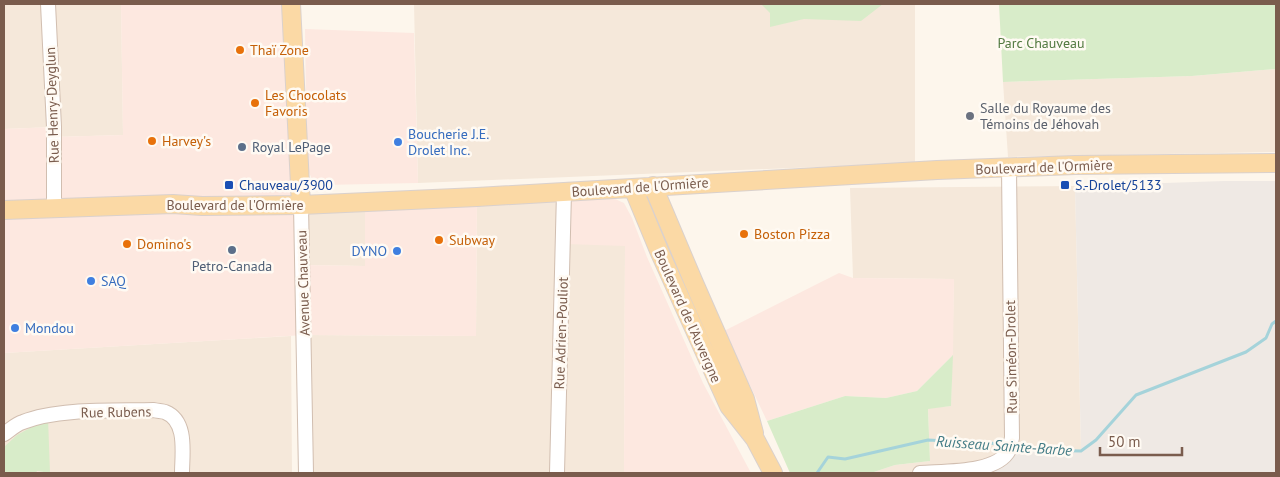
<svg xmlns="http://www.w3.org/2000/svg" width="1280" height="477" viewBox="0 0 1280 477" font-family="'PT Sans',sans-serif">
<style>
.residential{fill:#f5e8da}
.commercial{fill:#fde8e0}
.industrial{fill:#efe9e4}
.green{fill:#d8ecc9}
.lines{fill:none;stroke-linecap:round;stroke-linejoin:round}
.stream{stroke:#a5d3da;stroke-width:3}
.minor-casing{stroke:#d1beb0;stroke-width:16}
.major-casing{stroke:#dad1cd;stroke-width:20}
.minor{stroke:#fff;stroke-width:14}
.major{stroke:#fbd9a5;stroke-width:18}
.food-dot{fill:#e8710a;stroke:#fffaf3;stroke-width:2}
.worship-dot{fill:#6b7280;stroke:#fffaf3;stroke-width:2}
.shop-dot{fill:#3f7fe0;stroke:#fffaf3;stroke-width:2}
.service-dot{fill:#5c6f8a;stroke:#fffaf3;stroke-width:2}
.transit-dot{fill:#1a4fb4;stroke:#fffaf3;stroke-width:2}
.labels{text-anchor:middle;stroke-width:5;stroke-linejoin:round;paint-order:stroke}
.park-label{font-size:14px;fill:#537a41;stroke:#fffaf3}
.food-label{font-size:14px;fill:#c56008;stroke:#fffaf3;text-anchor:start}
.street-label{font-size:14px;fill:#7a5c4d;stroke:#fffaf3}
.worship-label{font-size:14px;fill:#5b616d;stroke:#fffaf3;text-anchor:start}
.shop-label{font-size:14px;fill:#366cbe;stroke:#fffaf3;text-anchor:start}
.service-label{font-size:14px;fill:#4e5e75;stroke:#fffaf3;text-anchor:start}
.transit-label{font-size:14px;fill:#164399;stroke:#fffaf3;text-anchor:start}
.water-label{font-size:15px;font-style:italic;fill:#437c86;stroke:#fffaf3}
</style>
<rect width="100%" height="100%" fill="#fdf6ec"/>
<path class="residential" d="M4,4H121L123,135L53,137V127L4,129Z
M414,4H770L771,26L867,4H915V163L418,183Z
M1276,69V152L1008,157L1003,82L1192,76Z
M1075,186L1081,451L1025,450L995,470V473H871L895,465L930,461L928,408L951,406L954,279L853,278L850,188Z
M564,192L625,246L624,473H306L304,335L476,336L477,197Z
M365,202V266L302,265L301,205Z
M291,336L292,473H36V471L50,473L4,447V353Z"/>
<path class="commercial" d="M121,4H291L302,265L365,266V202L477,197L476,336L304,335L4,353V129L54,127L53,137L123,135Z
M305,29L414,33L418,183L323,185L312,179L307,168Z
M615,199L624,203L632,218L647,257L703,383L751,473H624L625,246L566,244L568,200Z
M839,273L853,278L954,279L953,355L917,391L886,398L845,396L767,421L724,331Z"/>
<path class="industrial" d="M1224,181H1276V473H995V470L1009,450H1081L1075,186Z"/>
<path class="green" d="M761,4H883L861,21L804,19L770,27V13Z
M999,4H1276V69L1192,76L1003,82Z
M953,355L951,406L928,409L930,461L895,465L871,473H790L767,421L845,396L886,398L917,391Z
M48,418L50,473L37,471L36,473H4V447L17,435Z"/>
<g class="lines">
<path class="stream" d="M1014,446L1025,450L1081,451L1096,440L1136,395L1246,352L1266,338L1272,324L1276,321
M817,473L828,457L845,459L928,440L1005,444"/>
<defs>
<path id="minor" d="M48,4L54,127V207
M301,205L306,473
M4,434C10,430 16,424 23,422C58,408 115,411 154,410C157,411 162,411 165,412C188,421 182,454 182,473
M557,473L564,192
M920,473C943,471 997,474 1009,450C1010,446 1011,441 1012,438L1009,168"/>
<path id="major" d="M291,4L301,205
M653,186L694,283L745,399L754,433
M633,188L660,253L729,406L755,439L773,473
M4,210L173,204L202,206L301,205L477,197L937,170L1075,165L1276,163"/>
</defs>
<use href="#minor" class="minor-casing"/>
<use href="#major" class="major-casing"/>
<use href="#minor" class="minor"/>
<use href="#major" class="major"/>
</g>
<g class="food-dot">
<circle cx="240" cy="50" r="5"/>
<circle cx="255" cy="103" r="5"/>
<circle cx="152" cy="141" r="5"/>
<circle cx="744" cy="234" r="5"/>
<circle cx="439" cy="240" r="5"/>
<circle cx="127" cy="244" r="5"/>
</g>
<circle class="worship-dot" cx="970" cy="116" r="5"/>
<g class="shop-dot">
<circle cx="398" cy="142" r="5"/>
<circle cx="397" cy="251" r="5"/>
<circle cx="91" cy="281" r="5"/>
<circle cx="15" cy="328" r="5"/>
</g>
<g class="service-dot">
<circle cx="242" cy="147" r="5"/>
<circle cx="232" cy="250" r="5"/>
</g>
<g class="transit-dot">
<rect x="224" y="180" width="10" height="10" rx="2.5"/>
<rect x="1060" y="180" width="10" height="10" rx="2.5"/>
</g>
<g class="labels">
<g class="park-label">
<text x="1041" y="48">Parc Chauveau</text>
</g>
<g class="food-label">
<text x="250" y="55">Thaï Zone</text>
<text x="265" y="100">Les Chocolats<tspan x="265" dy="16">Favoris</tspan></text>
<text x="162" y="146">Harvey's</text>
<text x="754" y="239">Boston Pizza</text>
<text x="449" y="245">Subway</text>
<text x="137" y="249">Domino's</text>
</g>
<g class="street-label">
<text transform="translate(52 105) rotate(-92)" y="5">Rue Henry-Deyglun</text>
<text transform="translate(1044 167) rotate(-2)" y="5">Boulevard de l'Ormière</text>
<text transform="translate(640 187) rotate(-4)" y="5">Boulevard de l'Ormière</text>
<text x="235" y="210">Boulevard de l'Ormière</text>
<text transform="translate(303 283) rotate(-92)" y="5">Avenue Chauveau</text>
<text transform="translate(688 316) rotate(66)" y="5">Boulevard de l'Auvergne</text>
<text transform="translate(561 333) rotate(-88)" y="5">Rue Adrien-Pouliot</text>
<text transform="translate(1011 357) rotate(-91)" y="5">Rue Siméon-Drolet</text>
<text transform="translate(116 412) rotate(-1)" y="5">Rue Rubens</text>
</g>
<g class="worship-label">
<text x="980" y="113">Salle du Royaume des<tspan x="980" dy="16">Témoins de Jéhovah</tspan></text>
</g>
<g class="shop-label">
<text x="408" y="139">Boucherie J.E.<tspan x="408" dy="16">Drolet Inc.</tspan></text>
<text x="387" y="256" text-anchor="end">DYNO</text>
<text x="101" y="286">SAQ</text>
<text x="25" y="333">Mondou</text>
</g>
<g class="service-label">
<text x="252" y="152">Royal LePage</text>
<text x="232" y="271" text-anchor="middle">Petro-Canada</text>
</g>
<g class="transit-label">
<text x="239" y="190">Chauveau/3900</text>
<text x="1075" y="190">S.-Drolet/5133</text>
</g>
<g class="water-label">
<text transform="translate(1004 446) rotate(4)" y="5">Ruisseau Sainte-Barbe</text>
</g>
</g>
<rect width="1280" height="477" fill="none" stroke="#7a5c4d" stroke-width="10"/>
<path d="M1100 447v8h82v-8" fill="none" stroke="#7a5c4d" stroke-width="2.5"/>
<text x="1108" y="447" font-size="15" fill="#7a5c4d" stroke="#fffaf3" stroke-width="4" paint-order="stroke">50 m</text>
</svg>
